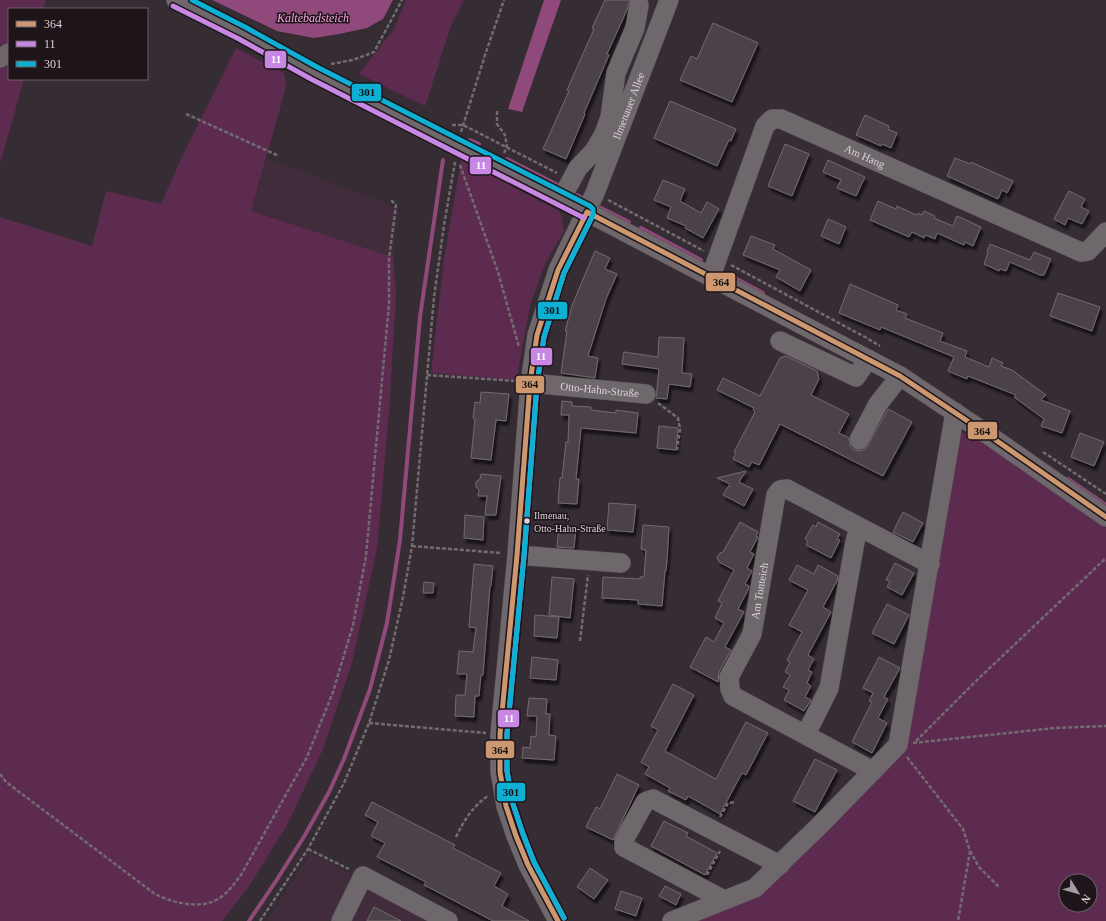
<svg xmlns="http://www.w3.org/2000/svg" width="1106" height="921" viewBox="0 0 1106 921" font-family="'Times New Roman',serif">
<style>
.built{fill:#412c3b}
.green{fill:#5e2b50;fill-rule:evenodd}
.water{fill:#8f497b}
.lines{fill:none;stroke-linecap:round;stroke-linejoin:round}
.stream{stroke:#8f497b;stroke-width:4}
.building{fill:#4b4348;stroke:#726a6f;filter:url(#shadow)}
.minor-casing{stroke:#544c51;stroke-width:20}
.path{stroke:#726b70;stroke-width:2.5;stroke-dasharray:4 2;stroke-linecap:butt}
.minor{stroke:#6e676c;stroke-width:19}
.bus-1-casing{stroke:#1d151a;stroke-width:8}
.bus-2-casing{stroke:#1d151a;stroke-width:8}
.bus-3-casing{stroke:#1d151a;stroke-width:8}
.bus-1{stroke:#cd976f;stroke-width:5}
.bus-2{stroke:#c787e3;stroke-width:5}
.bus-3{stroke:#0dafd3;stroke-width:5}
.bus-dot{fill:#ded3da;stroke:#1d151a;stroke-width:1.5}
.labels{text-anchor:middle;stroke-width:3;stroke-linejoin:round;paint-order:stroke}
.bus-label{font-size:10px;fill:#ded3da;stroke:#1d151a;text-anchor:start}
.street-label{font-size:11px;fill:#ded3da;stroke:#1d151a}
.water-label{font-size:12px;font-style:italic;fill:#f9a5de;stroke:#1d151a}
.line-badge{stroke:#1d151a;stroke-width:1.5}
.badge-label{font-size:11px;text-anchor:middle;font-weight:bold;fill:#fff}
.pale-badge-label{font-size:11px;text-anchor:middle;font-weight:bold;fill:#111}
</style>
<defs>
<filter id="shadow"><feDropShadow dx="2.5" dy="4.5" stdDeviation="1" flood-color="#0009"/></filter>
</defs>
<rect width="100%" height="100%" fill="#362d34"/>
<path class="built" d="M267,158L398,208L393,257L251,211Z
M311,853L440,921H267Z"/>
<path class="green" d="M0,0H46L43,9H9V79H24L0,164Z
M406,0H464L451,26L425,106L359,74L394,29Z
M236,48L284,73L286,87L251,211L393,257L396,294L389,412L377,548L352,663L323,749L287,825L248,888L222,921H0V217L92,246L106,191L161,204L180,161Z
M461,160L559,211L562,217L564,231L546,262L531,302L522,347L517,380L431,373L444,260Z
M972,433L1106,527V921H685L808,845L907,749L960,434ZM1066,881H1090V905H1066Z"/>
<path class="water" d="M212,0H393L383,19L367,28L339,34L314,38L277,31Z
M544,0H561L522,112L508,109Z"/>
<g class="lines">
<path class="stream" d="M470,140L479,144
M507,159L556,184
M577,195L586,200
M595,205L629,222
M641,228L701,260
M735,278L763,293
M1068,479L1106,505
M249,921L276,881L305,835L329,792L344,759L370,689L387,623L400,540L420,317L443,160"/>
</g>
<path class="building" d="M605,0H630L627,10L607,54L609,55L584,113L585,114L566,159L543,149L569,91L567,90L594,29L592,28Z
M713,23L758,43L732,102L680,80L691,56L697,59Z
M670,101L736,129L731,141L729,140L717,166L654,138Z
M865,115L889,126L888,129L897,133L891,148L882,144L881,146L856,135Z
M785,144L809,154L792,196L768,186Z
M955,158L970,164L971,162L1013,181L1007,193L1002,190L998,199L947,176Z
M828,160L865,177L856,196L837,188L841,180L823,172Z
M663,180L685,189L680,201L701,213L707,202L719,209L703,238L685,228L686,226L667,218L671,207L654,200Z
M1069,191L1085,199L1081,207L1089,211L1082,224L1068,218L1065,225L1054,219Z
M878,201L896,209L897,206L916,215L918,213L922,215L924,211L935,216L934,218L953,226L957,216L981,227L973,246L965,242L964,245L937,233L935,239L925,235L924,238L912,232L909,237L870,220Z
M828,219L846,227L839,244L821,236Z
M751,236L775,245L773,249L811,270L800,291L776,277L780,270L743,255Z
M990,244L1030,260L1034,252L1051,259L1044,275H1040L1010,262L1006,271L1000,269L999,271L984,264L988,253L987,252Z
M595,251L610,258L605,269L617,274L606,299L588,356L598,358L595,378L561,373L567,331H565L573,303Z
M850,284L898,305L896,310L907,314L905,318L943,333L940,341L967,351L965,357L989,367L992,358L1003,363L1001,366L1012,370L1046,395L1041,400L1070,411L1062,433L1041,426L1044,419L1014,397L1016,395L968,376L967,379L948,371L954,357L881,327L880,330L839,313Z
M1058,293L1100,307L1092,331L1050,316Z
M659,337L684,338L682,373L692,374L690,387L669,384L667,399L656,398L659,369L622,364L624,352L658,357Z
M786,356L817,371L819,379L811,395L849,414L839,433L849,438L850,446L854,450L860,451L865,449L868,445L888,409L912,422L883,476L780,424L759,465L752,462L749,467L733,459L736,453L734,452L755,412L753,410L754,408L717,390L723,378L760,396L780,358Z
M481,392L509,394L506,421L496,420L491,460L471,458L475,419L473,418L475,402L480,403Z
M562,401L572,402V406L591,407V410L616,413V410L638,413L636,433L581,428L576,479H579L577,504L558,503L560,478H562L566,442H568L569,415H561Z
M659,426L678,428L676,450L657,448Z
M1080,433L1104,442L1094,466L1071,457Z
M746,471L739,482L753,489L744,506L723,495L730,484L717,478Z
M481,474L501,476L496,515H485L487,496H478L479,490L476,487V482L480,479Z
M609,503L636,505L633,532L607,530Z
M903,512L923,523L913,542L893,532Z
M465,515L484,517L483,540L464,538Z
M740,522L758,532L756,536L758,537L750,552L754,554L747,568L752,571L745,584L749,586L748,590L738,609L744,612L725,647L731,650L719,672L718,682L690,667L706,637L714,642L724,623L715,618L722,603L718,601L734,570L719,562L717,557L720,553L723,552Z
M818,522L840,534L837,539L840,540L831,558L806,545L808,541L805,539L813,525L816,527Z
M643,525L669,527L667,560L666,571H665L662,606L638,604V600L602,598L603,577L640,579V577H644L646,550L641,549Z
M559,526L576,528L574,548L557,547Z
M895,563L914,573L902,595L887,587L890,581L886,580Z
M474,564L493,566L491,586H490L483,675H481L479,696H475L474,717L455,716L456,695H465L467,674H457L459,651L473,652L476,628L469,627Z
M797,565L814,574L818,565L838,576L837,581L823,607L831,612L808,655L814,659L808,670L812,672L807,683L811,686L805,697L811,700L804,711L784,700L789,690L783,687L790,675L785,672L790,662L787,660L802,632L789,625L808,590L789,580Z
M552,577L574,579L570,618L549,615Z
M424,582L434,583L433,593H423Z
M887,604L909,615L894,644L872,633Z
M535,615L559,617L557,638L534,636Z
M532,657L558,660L556,680L530,678Z
M879,657L900,668L884,697L888,699L878,718L887,723L872,753L852,742L872,702L869,701L873,693L863,688Z
M673,684L694,695L665,751L716,779L746,722L768,733L746,775L742,773L720,814L688,796L686,800L668,791L670,788L645,774L649,767L641,762L658,730L651,726Z
M529,698L547,699L546,714H550L549,735L556,736L554,760L522,758L523,747L530,748L531,736L536,737L537,716H527Z
M815,759L837,770L815,812L793,801Z
M617,774L639,785L613,840L586,827L596,807L600,809Z
M372,802L455,845L453,848L501,873L494,886L508,894L502,906L529,921H493L424,885L426,882L377,857L385,843L371,836L378,822L365,815Z
M664,821L688,833L686,836L717,853L705,875L651,846Z
M590,868L608,880L594,899L577,887Z
M665,886L681,894L676,905L659,896Z
M621,891L642,898L636,916L615,909Z
M374,907L401,921H367Z"/>
<g class="lines">
<defs>
<g id="minor">
<path d="M176,0L242,33L314,73L587,212L900,376L987,434L1106,517"/>
<path d="M0,58L9,53"/>
<path d="M561,199L578,168L594,151L604,134L610,117L616,73L635,28L639,5"/>
<path id="s1" d="M711,276L765,126L772,119H781L1081,252L1088,251L1106,232"/>
<path d="M780,341L856,377L868,359"/>
<path id="s2" d="M530,383L646,394"/>
<path d="M859,440L878,404L900,376"/>
<path d="M517,555L621,563"/>
<path d="M806,734L829,688L855,542L859,527"/>
<path id="s3" d="M873,771L733,696L730,689L729,677L752,634L776,495L780,490L787,489L930,564"/>
<path d="M724,900L624,847V840L645,802L653,799L780,865"/>
<path d="M341,921L363,876L448,921"/>
<path id="s4" d="M558,921L528,865L516,836L506,806L500,772V734L517,555L530,383L537,335L558,270L595,193L669,0"/>
<path d="M672,921L755,888L820,825L898,745L955,412"/>
</g>
</defs>
<use href="#minor" class="minor-casing"/>
<path class="path" d="M331,64L353,60L374,52L402,0
M497,111V124L505,135L507,147L504,153
M186,114L279,156
M452,125H463L557,173
M461,132L486,52L504,0
M460,165L498,272L519,347
M608,200L704,251
M731,265L865,337L880,346
M427,375L516,381
M658,403L678,418L680,429L677,450
M1043,452L1106,494
M412,546L501,553
M580,641L588,575
M369,723L486,733
M916,741L976,681L1106,558
M913,743L1055,728L1106,726
M907,757L963,829L970,851L958,921
M0,774L6,782L155,894C171,902 196,909 214,901C226,896 233,885 241,875L307,757L333,692L353,625L366,556L389,304V259L396,205L390,199
M720,817L728,803L735,802
M456,837C464,820 473,806 489,795
M308,849L349,869
M970,851L979,867L999,887
M707,875L720,851
M260,921L308,849L344,783L369,723L389,660L403,597L412,546L434,297L444,225L455,162"/>
<use href="#minor" class="minor"/>
<defs>
<path id="bus-1" d="M587,212L900,376L987,434L1106,517
M558,921L528,865L516,836L506,806L500,772V734L517,555L530,383L537,335L558,270L587,212"/>
<path id="bus-2" d="M173,6L239,39L311,79L584,218
M564,918L534,862L523,834L513,804L507,771V734L524,556L537,384L544,337L564,273L593,215"/>
<path id="bus-3" d="M192,0L245,27L317,67L590,206L593,209V215L564,273L544,337L537,384L524,556L507,734V771L513,804L523,834L534,862L564,918"/>
</defs>
<use href="#bus-1" class="bus-1-casing"/>
<use href="#bus-2" class="bus-2-casing"/>
<use href="#bus-3" class="bus-3-casing"/>
<use href="#bus-1" class="bus-1"/>
<use href="#bus-2" class="bus-2"/>
<use href="#bus-3" class="bus-3"/>
</g>
<circle class="bus-dot" cx="527" cy="521" r="3.5"/>
<g class="labels">
<g class="bus-label">
<text x="534" y="519">Ilmenau,<tspan x="534" dy="13">Otto-Hahn-Straße</tspan></text>
</g>
<g class="street-label">
<text dy="4" stroke="none"><textPath href="#s4" startOffset="847">Ilmenauer Allee</textPath></text>
<text dy="4" stroke="none"><textPath href="#s1" startOffset="270">Am Hang</textPath></text>
<text dy="4" stroke="none"><textPath href="#s2" startOffset="70">Otto-Hahn-Straße</textPath></text>
<text dy="4" stroke="none"><textPath href="#s3" startOffset="271">Am Tonteich</textPath></text>
</g>
<g class="water-label">
<text x="313" y="22">Kaltebadsteich</text>
</g>
</g>
<g class="line-badge">
<rect x="264" y="50" width="23" height="19" rx="4" fill="#c787e3"/>
<rect x="351" y="83" width="31" height="19" rx="4" fill="#0dafd3"/>
<rect x="469" y="156" width="23" height="19" rx="4" fill="#c787e3"/>
<rect x="705" y="272" width="31" height="20" rx="4" fill="#cd976f"/>
<rect x="537" y="301" width="31" height="19" rx="4" fill="#0dafd3"/>
<rect x="530" y="347" width="23" height="19" rx="4" fill="#c787e3"/>
<rect x="515" y="375" width="30" height="19" rx="4" fill="#cd976f"/>
<rect x="967" y="421" width="31" height="19" rx="4" fill="#cd976f"/>
<rect x="497" y="709" width="23" height="19" rx="4" fill="#c787e3"/>
<rect x="485" y="740" width="30" height="19" rx="4" fill="#cd976f"/>
<rect x="496" y="782" width="30" height="20" rx="4" fill="#0dafd3"/>
</g>
<g class="badge-label">
<text x="276" y="63">11</text>
<text x="481" y="169">11</text>
<text x="541" y="360">11</text>
<text x="509" y="722">11</text>
</g>
<g class="pale-badge-label">
<text x="367" y="96">301</text>
<text x="721" y="286">364</text>
<text x="552" y="314">301</text>
<text x="530" y="388">364</text>
<text x="982" y="435">364</text>
<text x="500" y="754">364</text>
<text x="511" y="796">301</text>
</g>
<rect x="8" y="8" width="140" height="72" fill="#1d151a" stroke="#6a6167"/>
<rect x="16" y="21" width="20" height="6" fill="#cd976f" stroke="#6a6167"/>
<text x="44" y="28" font-size="12" fill="#ded3da">364</text>
<rect x="16" y="41" width="20" height="6" fill="#c787e3" stroke="#6a6167"/>
<text x="44" y="48" font-size="12" fill="#ded3da">11</text>
<rect x="16" y="61" width="20" height="6" fill="#0dafd3" stroke="#6a6167"/>
<text x="44" y="68" font-size="12" fill="#ded3da">301</text>
<g transform="translate(1078 893) rotate(127)"><circle r="19" fill="#1d151a" stroke="#6a6167"/>
<path d="M0-3L7 15L0 10L-7 15Z" fill="#a399a0"/>
<text y="-6" font-size="11" font-weight="bold" text-anchor="middle" fill="#ded3da">N</text>
</g>
</svg>
